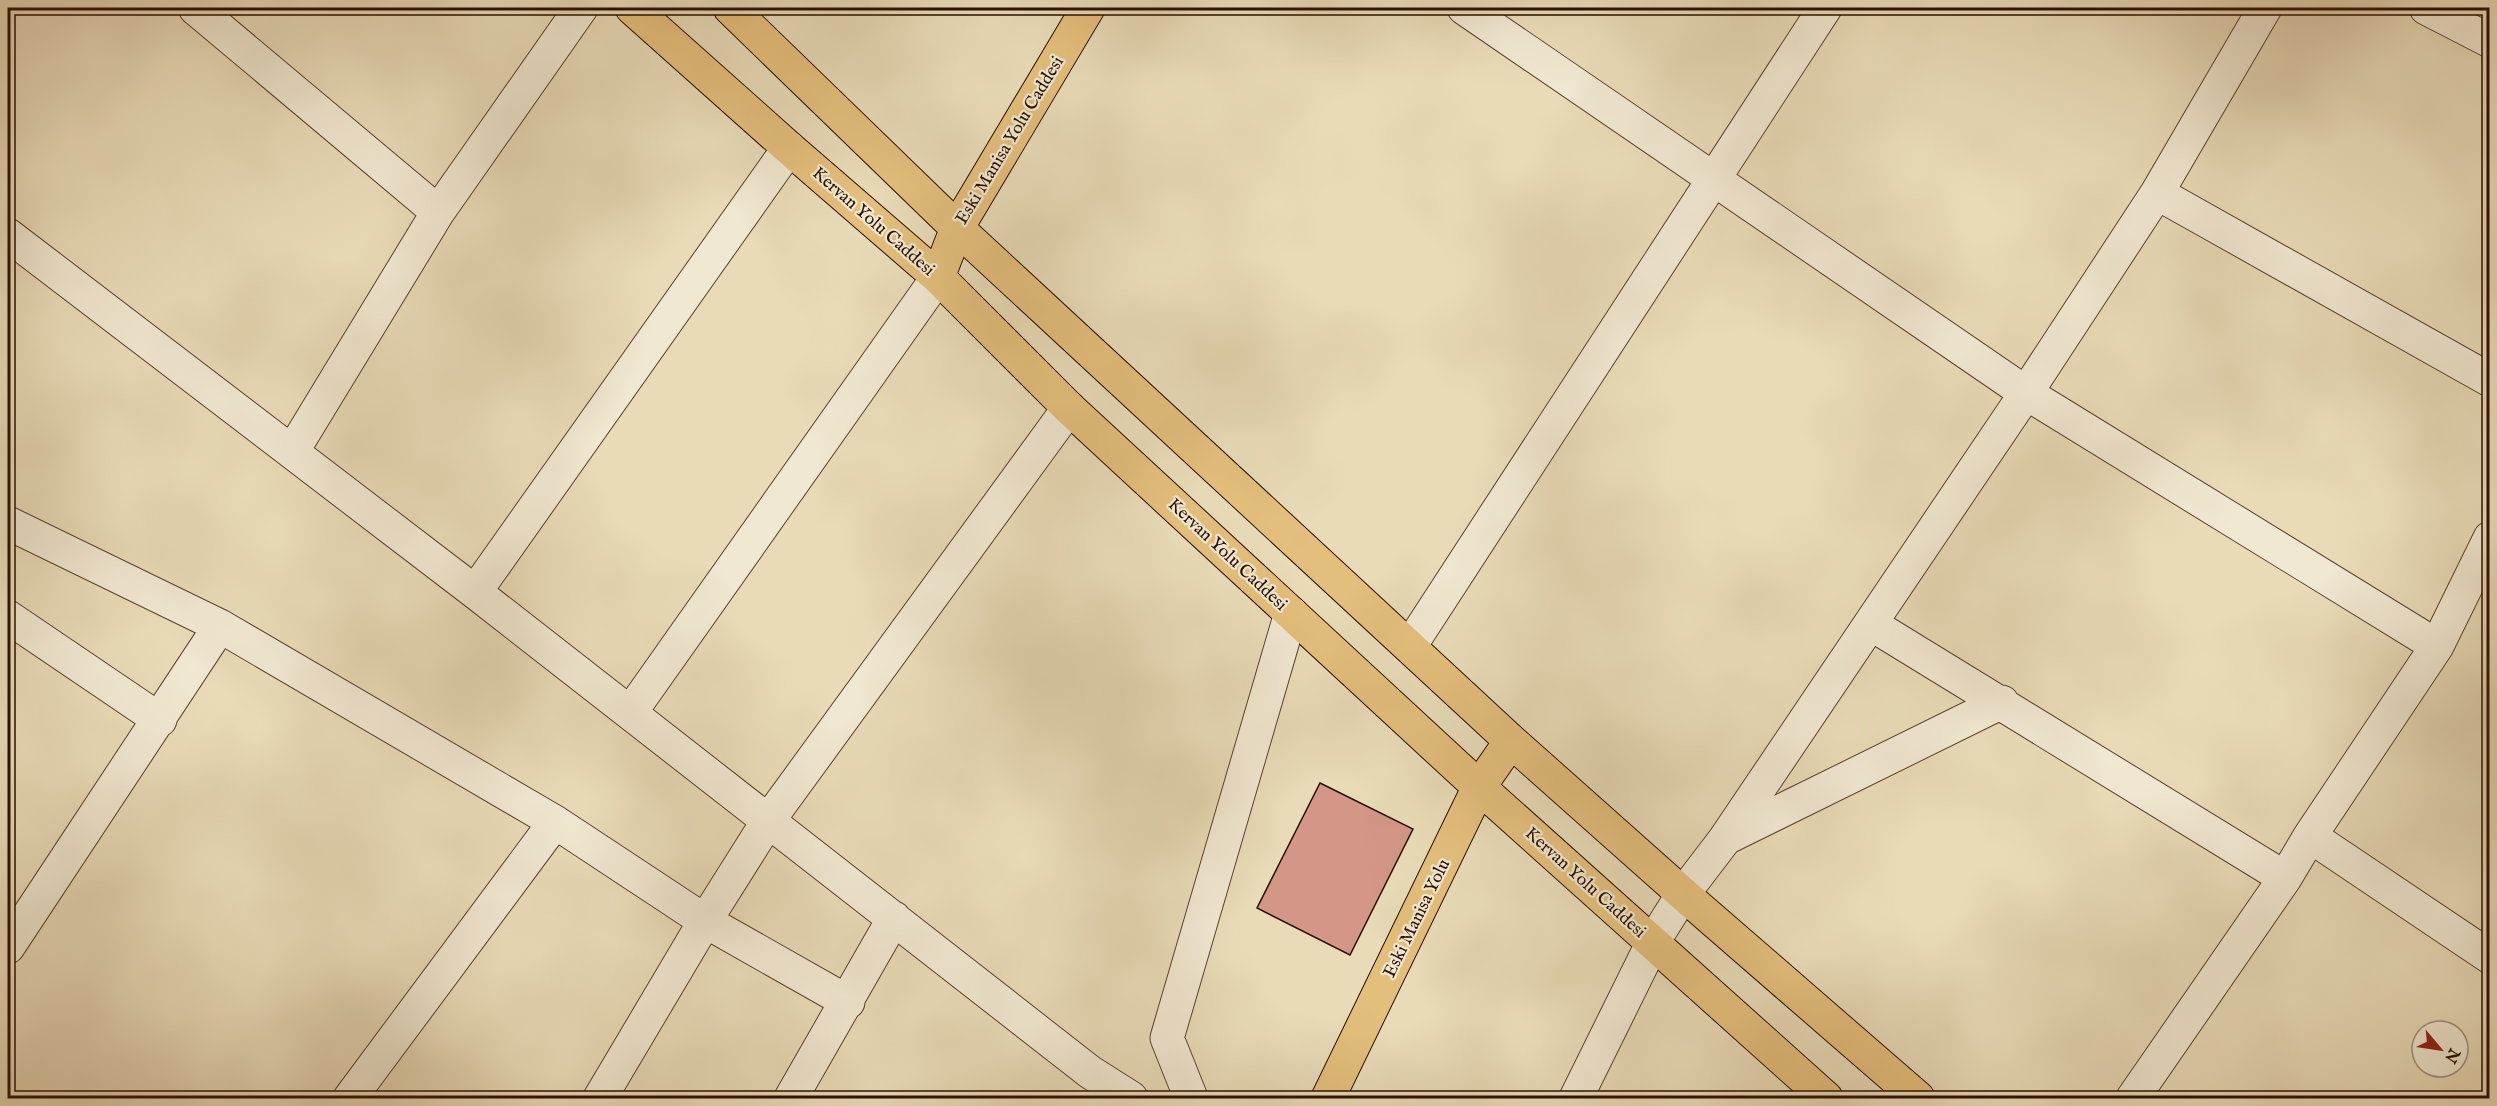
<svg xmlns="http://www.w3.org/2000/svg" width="2497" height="1106" viewBox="0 0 2497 1106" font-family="'IM FELL English',serif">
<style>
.building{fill:#d39687;stroke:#290f00;stroke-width:1.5}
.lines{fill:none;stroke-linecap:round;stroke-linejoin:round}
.minor-casing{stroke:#59422e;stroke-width:35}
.major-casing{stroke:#290f00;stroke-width:35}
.minor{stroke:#f1e8d1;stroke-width:33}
.major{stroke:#e4be7c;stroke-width:33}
.labels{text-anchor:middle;stroke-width:4.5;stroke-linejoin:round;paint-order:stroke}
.street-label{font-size:18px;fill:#290f00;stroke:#f1e8d1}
</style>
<rect width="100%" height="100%" fill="#e9dbb8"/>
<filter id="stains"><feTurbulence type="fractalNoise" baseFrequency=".00333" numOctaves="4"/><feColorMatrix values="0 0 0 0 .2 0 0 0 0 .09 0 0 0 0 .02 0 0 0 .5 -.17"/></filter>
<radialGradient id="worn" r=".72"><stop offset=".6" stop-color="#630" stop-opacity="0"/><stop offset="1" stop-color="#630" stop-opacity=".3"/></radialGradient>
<path class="building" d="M1320,783L1413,829L1350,955L1257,908Z"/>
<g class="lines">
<defs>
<path id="minor" d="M195,8L438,212
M1464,8L2026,393L2437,646
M2426,8L2490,41
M2157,193L2490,380
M8,235L475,592L1090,1072L1131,1098
M292,452L438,212L581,8
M8,523L220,626L8,947
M475,592L789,148
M8,617L160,720
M1871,624L2285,878
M220,626L555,822L705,921L848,1002
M1410,646L1825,8
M630,713L938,277
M2310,836L2490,957
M1726,838L2002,702
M350,1098L555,822
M600,1098L705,921L768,821L1069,408
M791,1098L894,918
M1191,1098L1167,1038L1291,613
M1576,1098L1653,942L1683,894L1725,839L2026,393L2157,193L2265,8
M2133,1098L2285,878L2310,836L2437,646L2490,538"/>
<path id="major" d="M632,8L789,148L938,277L1069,408L1479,787L1826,1098
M730,8L957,228L1511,741L1683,894L1918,1098
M938,277L957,228L1088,8
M1328,1098L1479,787L1511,741"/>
</defs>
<use href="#minor" class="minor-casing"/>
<use href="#major" class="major-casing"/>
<use href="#minor" class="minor"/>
<use href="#major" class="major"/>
</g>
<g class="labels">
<g class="street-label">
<text transform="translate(1009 140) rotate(-59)" y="6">Eski Manisa Yolu Caddesi</text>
<text transform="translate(874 221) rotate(41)" y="6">Kervan Yolu Caddesi</text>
<text transform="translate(1228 554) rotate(43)" y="6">Kervan Yolu Caddesi</text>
<text transform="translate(1586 882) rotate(42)" y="6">Kervan Yolu Caddesi</text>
<text transform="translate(1416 918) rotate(-64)" y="6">Eski Manisa Yolu</text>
</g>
</g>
<rect width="2497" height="1106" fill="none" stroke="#e9dbb8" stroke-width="30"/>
<rect x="9" y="9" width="2479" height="1088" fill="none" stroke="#290f00" stroke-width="3"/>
<rect x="15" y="15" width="2467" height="1076" fill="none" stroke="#290f00" stroke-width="1.5"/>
<g transform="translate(2440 1049) rotate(119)"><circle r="28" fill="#f1e8d1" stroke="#a1917d" stroke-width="1.5"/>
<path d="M0-4.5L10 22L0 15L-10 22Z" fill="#8f2418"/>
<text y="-9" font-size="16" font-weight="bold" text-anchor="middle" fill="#290f00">N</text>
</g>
<rect width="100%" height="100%" filter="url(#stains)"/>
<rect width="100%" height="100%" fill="url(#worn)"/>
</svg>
